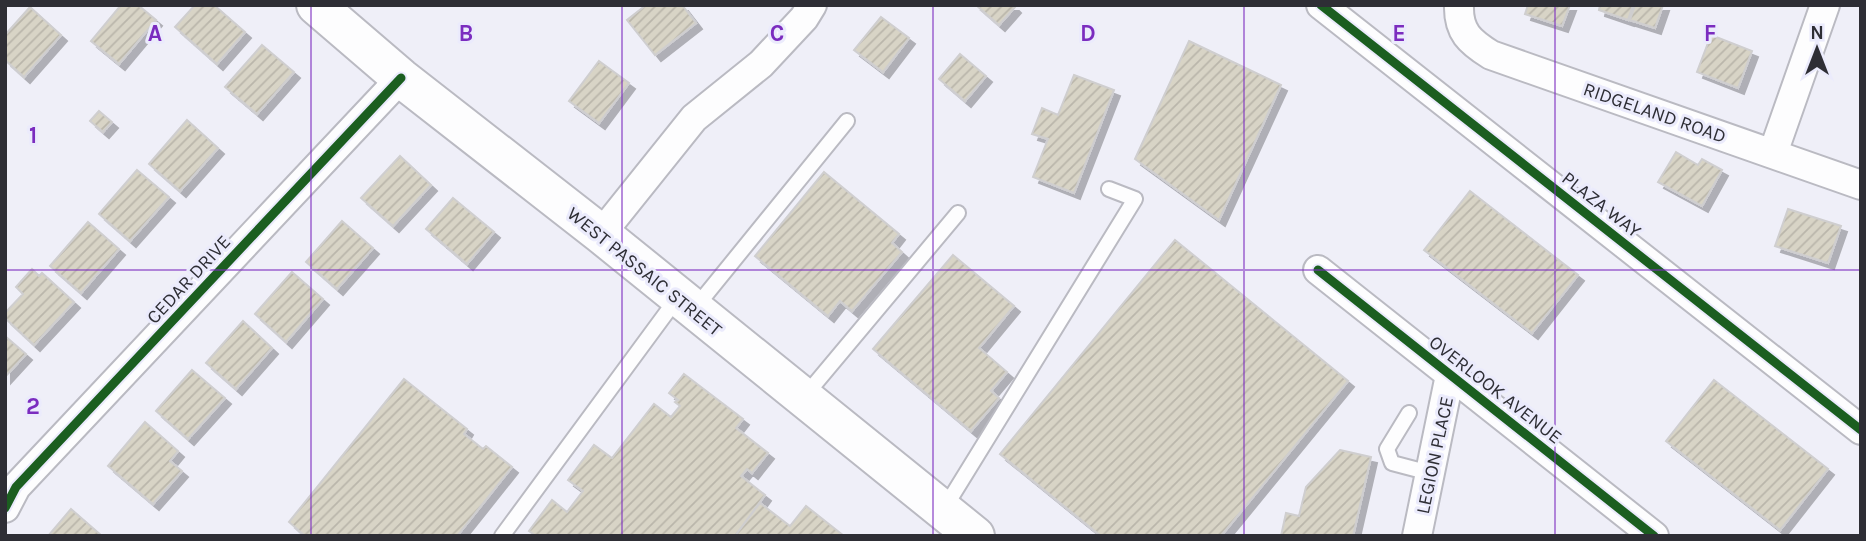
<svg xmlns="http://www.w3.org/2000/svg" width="1866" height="541" viewBox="0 0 1866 541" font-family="Karla,sans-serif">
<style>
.building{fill:url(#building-hatch);stroke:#cfcecf;stroke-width:2;filter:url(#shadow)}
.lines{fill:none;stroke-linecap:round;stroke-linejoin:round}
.lane-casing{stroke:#babac2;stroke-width:18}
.street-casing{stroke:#babac2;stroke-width:32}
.secondary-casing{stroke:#babac2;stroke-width:42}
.lane{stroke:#fdfdfe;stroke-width:14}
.street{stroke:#fdfdfe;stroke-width:28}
.secondary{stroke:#fdfdfe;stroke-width:38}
.cycleway-casing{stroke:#ebebfc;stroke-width:13}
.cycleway{stroke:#1b5e20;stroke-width:9}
.grid{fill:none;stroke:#7b2cbf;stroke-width:2;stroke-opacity:0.55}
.labels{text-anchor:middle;stroke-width:6;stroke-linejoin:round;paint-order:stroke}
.street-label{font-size:19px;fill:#2e2e35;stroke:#ebebfc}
.grid-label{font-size:23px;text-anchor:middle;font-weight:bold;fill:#7b2cbf;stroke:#ebebfc;stroke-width:6;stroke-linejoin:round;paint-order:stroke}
</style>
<defs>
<pattern id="building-hatch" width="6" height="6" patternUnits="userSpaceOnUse" patternTransform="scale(1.75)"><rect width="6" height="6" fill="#d8d4c6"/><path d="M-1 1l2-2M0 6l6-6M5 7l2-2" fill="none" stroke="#bab6ab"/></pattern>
<filter id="shadow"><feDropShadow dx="6" dy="6" stdDeviation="0" flood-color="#0004"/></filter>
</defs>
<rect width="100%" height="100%" fill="#efeff8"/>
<path class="building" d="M121,5H138L156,20L119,64L91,41Z
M195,5H214L245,32L217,64L175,27Z
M646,5H682L696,23L655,55L627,20Z
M976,5H1013L1015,7L999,25Z
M1528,5H1570L1562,26L1525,14Z
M1600,5H1633L1628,20L1599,10Z
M1635,5H1663L1655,28L1630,20Z
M30,7L61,35L24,77L5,60V35Z
M881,17L909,38L883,72L854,50Z
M1711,35L1752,51L1738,88L1697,72Z
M1189,41L1281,85L1219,220L1135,159Z
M262,45L294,72L257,114L225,87Z
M960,54L986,76L965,101L939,79Z
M599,61L629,83L599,123L569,101Z
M1074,75L1114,90L1074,193L1033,177L1048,139L1032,134L1042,108L1058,115Z
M99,111L112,122L103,132L90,121Z
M187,120L218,148L180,191L149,164Z
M1676,152L1698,165L1702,159L1722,170L1702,206L1658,182Z
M400,156L431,185L393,226L361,198Z
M137,170L169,197L130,241L99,214Z
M824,172L899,234L892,243L902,252L852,311L840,301L828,316L755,256Z
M1470,191L1578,275L1532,333L1424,250Z
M453,198L494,232L467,264L426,229Z
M1788,209L1841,226L1828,263L1775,246Z
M342,221L373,248L337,289L306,262Z
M88,222L119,249L81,293L50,266Z
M1175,240L1348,381L1221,536H1101L1000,454Z
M953,255L1014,306L979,348L1007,372L991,391L999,398L971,431L873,349Z
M32,269L39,276L42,273L74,302L34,345L5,318V313L23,294L16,287Z
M292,272L323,299L286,342L255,314Z
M243,321L272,348L236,389L206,363Z
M5,336L26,354L5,377Z
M192,370L225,398L188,439L156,411Z
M684,374L743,419L736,428L768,453L752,473L747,469L741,476L765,495L735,536H536L529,531L552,500L567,512L583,491L568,480L594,445L612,458L654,404L671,417L680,406L675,402L678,400L669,393Z
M404,379L467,429L464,434L483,449L486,446L512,467L457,536H305L289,522Z
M1714,380L1828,469L1780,530L1666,441Z
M145,422L178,451L170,461L182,471L153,504L108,466Z
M1340,450L1371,457L1353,536H1281L1286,513L1299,516L1306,487Z
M760,503L790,526L806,506L844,536H735Z
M71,509L102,536H48Z"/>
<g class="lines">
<defs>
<path id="lane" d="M695,308L847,121
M804,397L958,213
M1409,413L1387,449L1392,463L1430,473
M944,509L1135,199L1109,189
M502,536L678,297"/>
<path id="street" d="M1321,5L1861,430
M1459,5C1458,32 1470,42 1491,55L1861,185
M1773,153L1825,5
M601,234L694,118L761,64L804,18L812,5
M1318,270L1654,536
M5,508L16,487L401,78
M1417,536L1450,375"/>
<path id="secondary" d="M316,5L401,78L601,234L975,536"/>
</defs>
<use href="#lane" class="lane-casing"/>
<use href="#street" class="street-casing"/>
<use href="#secondary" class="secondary-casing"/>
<use href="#lane" class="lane"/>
<use href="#street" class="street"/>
<use href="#secondary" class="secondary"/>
<defs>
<path id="cycleway" d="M1321,5L1861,430
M1318,270L1654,536
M5,508L16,487L401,78"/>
</defs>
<use href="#cycleway" class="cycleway-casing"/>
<use href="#cycleway" class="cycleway"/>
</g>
<path class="grid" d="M311,5V536M622,5V536M933,5V536M1244,5V536M1555,5V536M5,270H1861"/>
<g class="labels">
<g class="street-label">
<text transform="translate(1655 112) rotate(19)" y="7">RIDGELAND ROAD</text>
<text transform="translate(1602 204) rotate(38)" y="7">PLAZA WAY</text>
<text transform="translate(645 271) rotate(39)" y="7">WEST PASSAIC STREET</text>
<text transform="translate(188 279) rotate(-47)" y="7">CEDAR DRIVE</text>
<text transform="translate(1496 389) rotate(38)" y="7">OVERLOOK AVENUE</text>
<text transform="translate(1434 455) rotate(-78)" y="7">LEGION PLACE</text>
</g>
</g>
<g class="grid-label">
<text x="155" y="41">A</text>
<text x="466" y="41">B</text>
<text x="777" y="41">C</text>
<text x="1088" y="41">D</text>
<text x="1399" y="41">E</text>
<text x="1710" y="41">F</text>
<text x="33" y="143">1</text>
<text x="33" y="414">2</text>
</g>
<rect width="1866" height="541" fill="none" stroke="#2e2e35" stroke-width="14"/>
<g transform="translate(1817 49)" stroke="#ebebfc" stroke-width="5" paint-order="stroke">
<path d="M0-5L12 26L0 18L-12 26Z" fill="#2e2e35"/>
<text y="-10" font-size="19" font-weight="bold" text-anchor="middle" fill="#2e2e35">N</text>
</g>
</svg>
